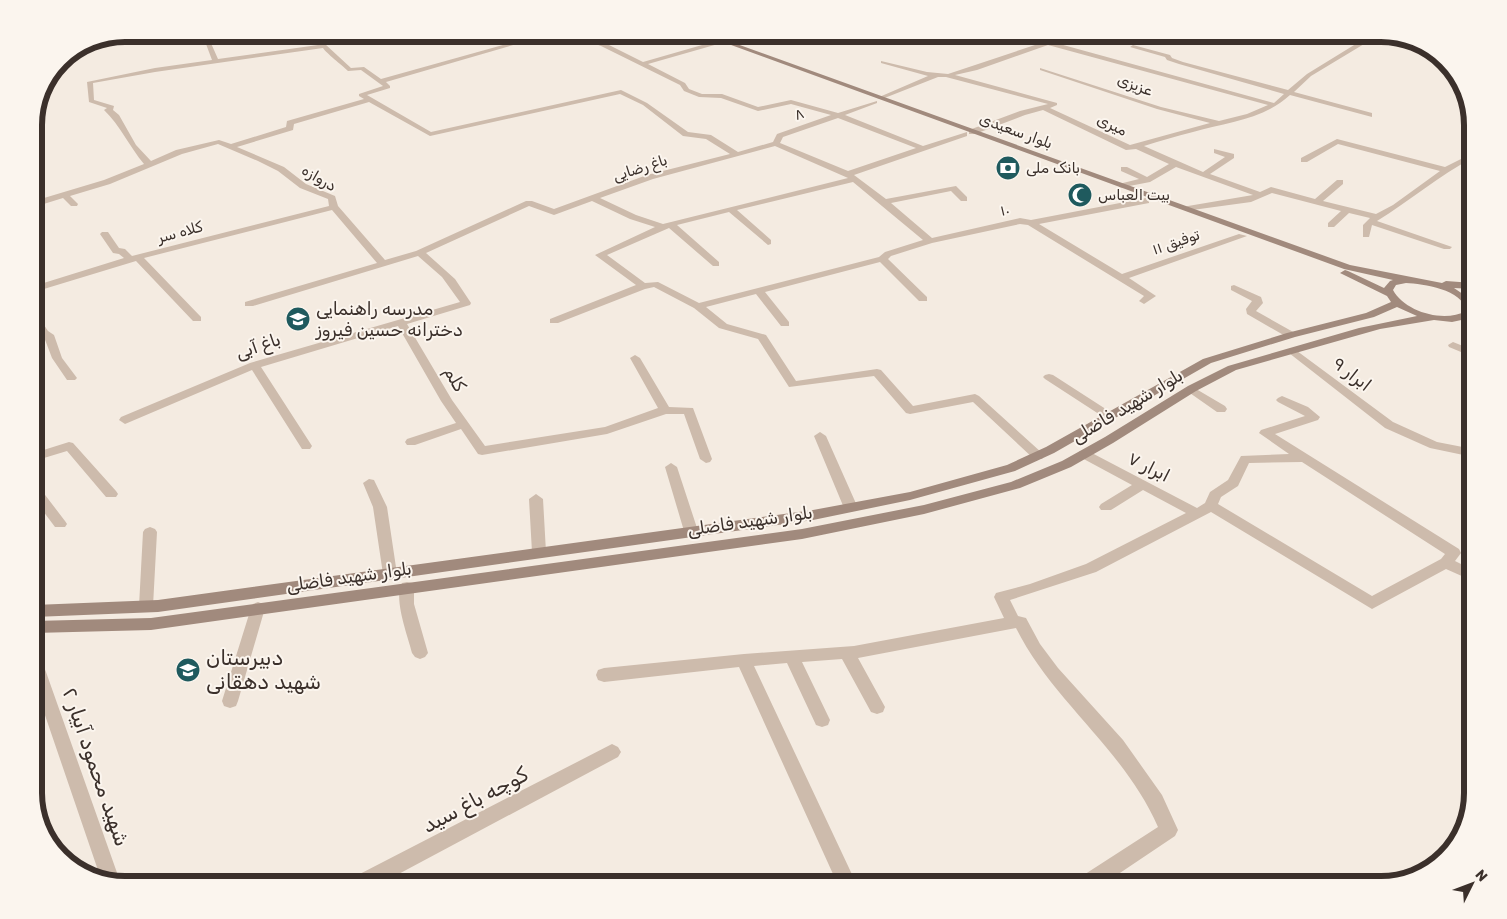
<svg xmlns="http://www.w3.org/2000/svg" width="1507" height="919" font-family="Rubik,'Noto Naskh Arabic',sans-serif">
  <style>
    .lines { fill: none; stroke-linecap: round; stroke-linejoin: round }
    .street { fill: #cdbbac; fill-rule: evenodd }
    .secondary { fill: #a18a7d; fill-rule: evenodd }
    .labels { text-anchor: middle; stroke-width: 4; stroke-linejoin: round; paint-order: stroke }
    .far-street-label { font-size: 15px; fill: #3b302b; stroke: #fbf5ee }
    .far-poi-label { font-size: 15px; fill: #3b302b; stroke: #fbf5ee; text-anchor: start }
    .poi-label { font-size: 18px; fill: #3b302b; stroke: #fbf5ee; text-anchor: start }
    .street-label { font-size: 18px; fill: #3b302b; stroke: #fbf5ee }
    .near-poi-label { font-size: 21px; fill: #3b302b; stroke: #fbf5ee; text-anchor: start }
    .near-street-label { font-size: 21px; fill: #3b302b; stroke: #fbf5ee }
    .rim { fill: none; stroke: #3b302b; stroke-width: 6 }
  </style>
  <rect width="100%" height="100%" fill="#f4ebe1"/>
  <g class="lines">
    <!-- street -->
    <path class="street" d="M181,34H187L188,39L196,41H210L218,59L325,44L351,68L364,67L381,79L542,34H551L386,82L390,86V88L367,95L431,132L621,90L647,103L688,132L711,135L738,152L773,142L777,134L831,115L791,104L758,111L721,98L699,97L684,91L680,85L601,46L569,34C582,33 592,43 604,43C618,44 635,34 651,34L609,45L643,62L716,41L718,44L648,64L685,83L689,89L702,94H722L758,107L791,100L838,113L877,101V103L845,115L923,146L967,132V136L854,175L886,199L956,186L967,197V201H961L951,191L891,203L932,238L1020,218L1031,220L1146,198L1149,199V203L1039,224L1122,274L1239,234L1247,236L1129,278L1156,296L1144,304L1139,301L1144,296L1028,225L1020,224L932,243L891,256L888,259L927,297V301H919L880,262L765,292L789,322V326H781L756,294L706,307L727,324L766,335L796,381L877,369L881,370L913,406L975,394L979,396L1042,453L1044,456L1042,459H1034L973,402L910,414L906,413L874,376L789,387L758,339L719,328L694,308L654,287L645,289L558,323H550V319L636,285L595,255L655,227L630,219L592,201L554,215L529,206L426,253L455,279L471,303L470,305L407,324L452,400L485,446L605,427L658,408L630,358L635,355L640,358L669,407L693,408L712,459L710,462L706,463L700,459L684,414H666L607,434L482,455L478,454L461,429L415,445H407L405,442L407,439L456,423L441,401L398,326L261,367L312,446L310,449H302L252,370L125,424L119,420L121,417L250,363L460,302L442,277L418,256L253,306H245V302L377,263L332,210L144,258L201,317V321H193L136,261L34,292V286L124,258L119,254L113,253L100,234L102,232H108L119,248L125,249L132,256L329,206L328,199L300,188L278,171L258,161L218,144L182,154L110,184L70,196L78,204L77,206H71L63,198L34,207V201L104,180L144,164C129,146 120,125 104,110L107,108L89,102L87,82L155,68L212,60L206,44L196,45L183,41ZM323,48C326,53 342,65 348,71L361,70L383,86L359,94V96L364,99L287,121L286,127L231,144L219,140L176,150L151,161L136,145L119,115L113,110L114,106L94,100L93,83L155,72ZM620,94L643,105L683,136L706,139L730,154L647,175L554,209L532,201H526L416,251L385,260L338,206L335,196L306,184L284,167L237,147L293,130L294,124L369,102L430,136ZM838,118L916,148L848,171L780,143L783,137ZM775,146L848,178L663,224L636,215L600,198L653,179ZM853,182L923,240L885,252L879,257L699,303L658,282L645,283L607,255L669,228L713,266H719V262L677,225L729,212L768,245L771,244V240L737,210Z
      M239,34H247L248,35L245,37Z
      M738,34H746L725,42L720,41Z
      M990,34H1000L965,43L962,41Z
      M1015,34H1024L1048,41L1131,34L1108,41L1056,43L1274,103L1284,94L1179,64L1167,60L1165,57L1130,47L1133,45L1170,55L1172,58L1183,62L1288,90L1307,74L1372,34H1378L1374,38L1311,76L1294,92L1372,113V117L1290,95C1263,120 1227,122 1193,132C1176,136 1160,141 1144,146L1203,172L1225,157L1214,153V149L1234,154V158L1210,174L1260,192L1271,187L1315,199L1337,180H1343V184L1323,201L1376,214L1393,205L1440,171L1338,144L1307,162H1301V158L1337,139L1445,167L1473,153V158C1439,175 1410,201 1377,221L1452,247L1450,249H1444L1372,225L1369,237H1363V225L1370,218L1349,213L1334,227H1328V223L1341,211L1272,193L1251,202L1185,211V207L1188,206L1253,195L1176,167L1150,182L1119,188V184L1139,179L1121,171V167H1127L1147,177L1169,164L1136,149L1126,150L1043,110L1025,115L975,134H969V130L1020,111L1048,104L946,77H938L882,99L877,98L928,76L881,63V61L927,72L948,74L1041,43ZM1048,45L1268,105L1247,114L1219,121L1161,107L1040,68V70L1157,109L1210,123L1130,145L1050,108L1057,105V103L955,75L977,70Z
      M1234,285L1261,297L1263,303L1256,311L1295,333V337H1287L1247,314L1246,309L1252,301L1231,290V286Z
      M34,315L38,316L48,331L54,335L62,358L77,378L75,380H67L52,358L44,337C35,333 34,324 34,315Z
      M1453,342L1473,350V357L1449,347L1448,345Z
      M1293,348L1393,422L1437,442L1473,449V457L1430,448L1385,428L1289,353L1288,351L1289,349Z
      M1049,374L1053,375L1115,415L1113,418H1105L1045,379L1043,377L1045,375Z
      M1191,386L1225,406L1227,409L1225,412H1217L1187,391L1185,389Z
      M1282,396L1308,407L1320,417L1318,420L1275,434L1459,549L1461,553L1455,561L1473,570V581L1446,569L1372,609L1211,512L1096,572L1010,600L1018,616L1026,618L1040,644L1058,668L1123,740L1162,795L1178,830L1175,836L1102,885H1076L1079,878L1158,827C1124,749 1053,702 1016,628L858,658L885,707L883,712L877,714L871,712L842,659L802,662L830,720L828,725L822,727L816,725L787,663L754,666L857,885H838L739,667L604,682L598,680L596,675L598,670L604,668L744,654L854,646L1004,618L994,597L996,593L1030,584L1086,564L1186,513L1143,490L1111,510H1101L1099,507L1101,504L1132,485L1080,457L1078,454L1080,451H1088L1197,508L1205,503L1210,492L1228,480L1241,456L1289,454L1259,433L1261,430L1305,416L1278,402L1276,400L1278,398ZM1302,462L1445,554L1441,559L1372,596L1218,504L1221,497L1238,486L1249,463Z
      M820,432L826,436L858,508L856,511H846L844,508L814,436Z
      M69,442L73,443L116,491L118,494L116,497H106L67,451L34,461V453Z
      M671,463L677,467L698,531L696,534H686L684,531L665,467Z
      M369,479L374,480L387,507L397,574L395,578L390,579L385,578L383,574L373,507L363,483Z
      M34,486L39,487L65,521L67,524L65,527H55L34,499Z
      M536,494L543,499L546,552L544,556H534L532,552L529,499Z
      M150,527L155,529L157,532L153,606L151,610L146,612L141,610L139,606L143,532L145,529Z
      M407,582L412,583L414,587V604L428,653L425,657L420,659L415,657L412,653C408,636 393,599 402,583Z
      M258,602L263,604L265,608L238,701L236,706L230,708L224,706L222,701L251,608L253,604Z
      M34,663L44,667L46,672L121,884L101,879L34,683Z
      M612,744L618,747L621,752L618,757L378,885H350L352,878Z"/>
    <!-- secondary -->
    <path class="secondary" d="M701,34H709L1350,265L1442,283L1446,281L1473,283V289L1454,288L1473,301V315L1466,319L1452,322L1434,320L1380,329L1236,370L1196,391L1113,443L1071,467L1020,488L924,514L802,539L151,630L34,633V621L151,618L802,529L924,505L1011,482L1062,461L1105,437L1188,386L1228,366L1359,328L1417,316L1397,307L1374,317L1295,337L1211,363L1054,453L1015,471L910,500L813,520L158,612L34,617V605L158,600L813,510L910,492L1007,465L1046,447L1203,359L1287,333L1366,313L1391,302L1387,296L1340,273L1345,270L1348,271L1384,288L1390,281L1393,280L1344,269ZM1406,283C1423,284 1463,289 1466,311C1444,323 1405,312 1393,290L1396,285Z"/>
  </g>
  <!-- icons -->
  <defs>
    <symbol id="bank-disc" viewBox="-11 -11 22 22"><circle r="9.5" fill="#1f5a5e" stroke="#fbf5ee"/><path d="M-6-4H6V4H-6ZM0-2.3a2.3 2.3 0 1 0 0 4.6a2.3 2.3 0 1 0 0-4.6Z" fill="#fff"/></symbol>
    <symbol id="mosque-disc" viewBox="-11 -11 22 22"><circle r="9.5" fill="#1f5a5e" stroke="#fbf5ee"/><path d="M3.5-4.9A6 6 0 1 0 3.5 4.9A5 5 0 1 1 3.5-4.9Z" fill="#fff"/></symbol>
    <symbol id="school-disc" viewBox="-11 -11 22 22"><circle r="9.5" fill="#1f5a5e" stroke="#fbf5ee"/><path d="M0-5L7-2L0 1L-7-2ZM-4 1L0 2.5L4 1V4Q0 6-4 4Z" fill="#fff"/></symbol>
  </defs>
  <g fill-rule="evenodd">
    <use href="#bank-disc" x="994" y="154" width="28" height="28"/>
    <use href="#mosque-disc" x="1066" y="181" width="28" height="28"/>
    <use href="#school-disc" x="284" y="305" width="28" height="28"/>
    <use href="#school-disc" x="174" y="656" width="28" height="28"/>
  </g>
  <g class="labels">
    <!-- far-street labels -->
    <g class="far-street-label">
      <text transform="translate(1135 85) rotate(20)" y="5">عزیزی</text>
      <text transform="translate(799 114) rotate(-20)" y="5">۸</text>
      <text transform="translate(1112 125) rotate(25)" y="5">میری</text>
      <text transform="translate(1016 131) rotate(20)" y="5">بلوار سعیدی</text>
      <text transform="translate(640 168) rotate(-18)" y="5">باغ رضایی</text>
      <text transform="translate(319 178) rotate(30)" y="5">دروازه</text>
      <text transform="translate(1005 210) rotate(-13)" y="5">۱۰</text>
      <text transform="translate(180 232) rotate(-15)" y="5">کلاه سر</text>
      <text transform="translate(1176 242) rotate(-19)" y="5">توفیق ۱۱</text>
    </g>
    <!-- far-poi labels -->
    <g class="far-poi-label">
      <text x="1026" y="173">بانک ملی</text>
      <text x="1098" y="200">بیت العباس</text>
    </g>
    <!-- poi labels -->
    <g class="poi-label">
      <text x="316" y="315">مدرسه راهنمایی<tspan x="316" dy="21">دخترانه حسین فیروز</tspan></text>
    </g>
    <!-- street labels -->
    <g class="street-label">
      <text transform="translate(258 346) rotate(-19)" y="6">باغ آبی</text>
      <text transform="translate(1352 374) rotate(38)" y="6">ابرار ۹</text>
      <text transform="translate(455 379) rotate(60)" y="6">کلم</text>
      <text transform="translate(1127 406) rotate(-31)" y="6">بلوار شهید فاضلی</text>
      <text transform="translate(1149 467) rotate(27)" y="6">ابرار ۷</text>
      <text transform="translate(750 521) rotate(-8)" y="6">بلوار شهید فاضلی</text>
      <text transform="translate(349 577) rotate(-8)" y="6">بلوار شهید فاضلی</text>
    </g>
    <!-- near-poi labels -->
    <g class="near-poi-label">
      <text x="206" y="665">دبیرستان<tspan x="206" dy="24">شهید دهقانی</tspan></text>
    </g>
    <!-- near-street labels -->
    <g class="near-street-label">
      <text transform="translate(96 767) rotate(71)" y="7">شهید محمود آبیار ۲</text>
      <text transform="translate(475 800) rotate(-28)" y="7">کوچه باغ سید</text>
    </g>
  </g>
  <!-- crop -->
  <path d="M0 0H1507V919H0ZM125 42H1381A83 83 0 0 1 1464 125V793A83 83 0 0 1 1381 876H125A83 83 0 0 1 42 793V125A83 83 0 0 1 125 42Z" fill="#fbf5ee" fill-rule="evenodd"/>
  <path class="rim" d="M125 42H1381A83 83 0 0 1 1464 125V793A83 83 0 0 1 1381 876H125A83 83 0 0 1 42 793V125A83 83 0 0 1 125 42Z"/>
  <!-- north arrow -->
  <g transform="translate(1472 884) rotate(48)" stroke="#fbf5ee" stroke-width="4" paint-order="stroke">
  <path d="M0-4L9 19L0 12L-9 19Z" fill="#3b302b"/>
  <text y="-8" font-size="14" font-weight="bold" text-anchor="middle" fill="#3b302b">N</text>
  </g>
</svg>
